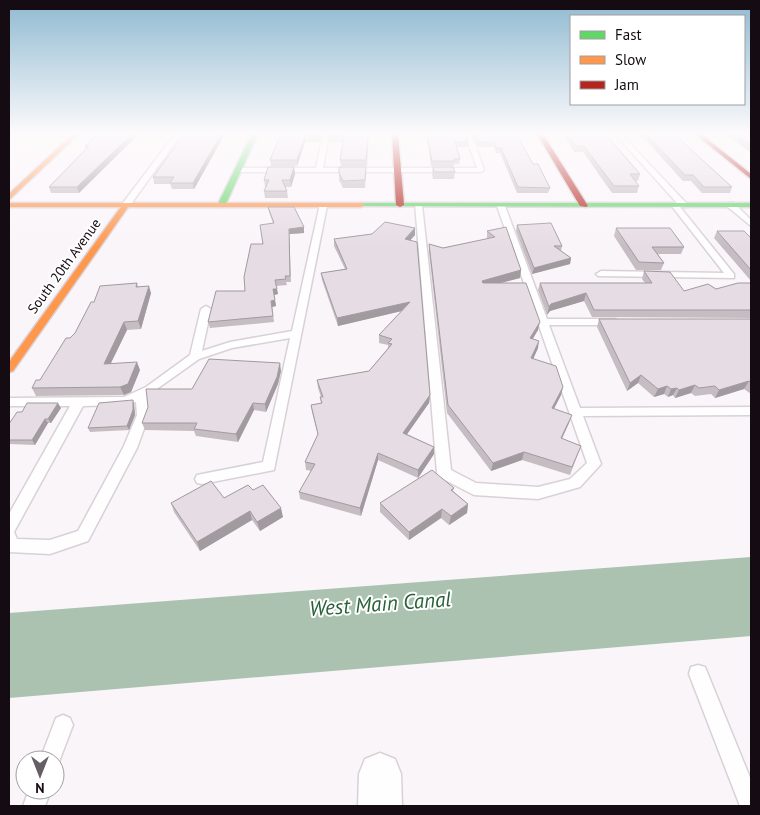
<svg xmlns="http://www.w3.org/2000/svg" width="760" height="815" font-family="'PT Sans',sans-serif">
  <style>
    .water { fill: #aac2af }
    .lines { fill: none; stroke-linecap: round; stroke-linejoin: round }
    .lane-casing { stroke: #d9d1d7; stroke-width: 3 }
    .street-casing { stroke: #d9d1d7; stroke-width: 3 }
    .fast-casing { stroke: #d9d1d7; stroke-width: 3 }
    .slow-casing { stroke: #d9d1d7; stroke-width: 3 }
    .jam-casing { stroke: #d9d1d7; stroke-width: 3 }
    .lane { fill: #fefefe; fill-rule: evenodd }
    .street { fill: #fefefe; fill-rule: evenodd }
    .fast { fill: #63d668; fill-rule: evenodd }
    .slow { fill: #ff974d; fill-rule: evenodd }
    .jam { fill: #b3261e; fill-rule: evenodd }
    .wall { fill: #c6bdc3 }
    .shaded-wall { fill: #a19a9f }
    .building { fill: #e6dce3; stroke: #a19a9f }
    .labels { text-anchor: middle; stroke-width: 4; stroke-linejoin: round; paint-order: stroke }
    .far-street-label { font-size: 14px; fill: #150c13; stroke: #fff }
    .near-water-label { font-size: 21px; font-style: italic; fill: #286038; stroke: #fff }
  </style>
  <rect width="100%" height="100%" fill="#faf5f9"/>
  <!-- water -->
  <path class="water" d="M751,557V636L9,698V613Z"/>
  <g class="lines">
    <defs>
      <path id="lane" d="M175,134H181L129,207H123V203Z
        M323,134H329L323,168H477L465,134H471L484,170L481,172H238L235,170L238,168H316Z
        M615,134H621L686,203V207H680L734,274V278L598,276L596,274L601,271L724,273L671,205L677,203Z
        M415,203L422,205L451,470L476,483L538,487L570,479L587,463L497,206L501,204L505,206L547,319H615L620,322L615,325H549L580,408L751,407V415L583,416L601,464L580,487L538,499L474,495L439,477L437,473Z
        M728,203H734L751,220V226L728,207Z
        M320,204L327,206L274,470L202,484L197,483L195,479L197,475L202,474L263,462L290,338L232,348L199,359L147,396L149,415L137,448L88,541L50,554L9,552V514L70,406H9V398L124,397L146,387L190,355L201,309L206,306L211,309L202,351L230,342L292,331ZM136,402L137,415L123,448L78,531L50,540L17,539L14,532L83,406L126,405Z
        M698,665L705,667L751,780V806H740L689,674L691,667Z
        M63,715L70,718L73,725L57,767L55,768V760H40L56,718Z
        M29,790H51L45,806H23Z"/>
      <path id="street" d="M380,753L395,759L401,774L402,806H358L359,774L365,759Z"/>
      <path id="fast" d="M252,134H258L225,206L219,207L217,206Z
        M361,203H751V207L359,206V204Z"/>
      <path id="slow" d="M73,134H79L11,198L9,199V194Z
        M9,203H361L365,205L361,207H128L13,371L9,372V362L121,207H9Z"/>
      <path id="jam" d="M392,134H398L404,205L400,207L396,205Z
        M537,134H543L588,206L586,207L580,206Z
        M695,134H701L751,174V179Z"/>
    </defs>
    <!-- lane casing -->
    <use href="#lane" class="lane-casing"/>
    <!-- street casing -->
    <use href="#street" class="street-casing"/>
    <!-- fast casing -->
    <use href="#fast" class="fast-casing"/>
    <!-- slow casing -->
    <use href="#slow" class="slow-casing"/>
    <!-- jam casing -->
    <use href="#jam" class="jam-casing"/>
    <!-- lane -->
    <use href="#lane" class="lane"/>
    <!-- street -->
    <use href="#street" class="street"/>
    <!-- fast -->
    <use href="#fast" class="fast"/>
    <!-- slow -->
    <use href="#slow" class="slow"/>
    <!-- jam -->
    <use href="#jam" class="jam"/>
  </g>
  <!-- wall -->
  <path class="wall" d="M98,134L79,193H51L49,187L86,150L85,146Z
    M184,134H225L194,189H172L170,184H154L153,177Z
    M281,134H322L320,142H305L297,166H271L270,160Z
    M329,134H369L367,166H341L340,160L343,142H330Z
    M426,134H466L468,142V147H457L460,159L459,164H454V166H431Z
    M472,134H516L533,164L550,188L548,193H517L500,153H496L494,147H478Z
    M563,134H605L640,174L638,181H635L639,186L637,193H612L583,152H574Z
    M640,134H674L732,187L730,193H702L691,181H683Z
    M726,134H751V153Z
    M294,167L295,174L291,187H285L287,191L288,198H265L264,191L266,187H265L264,180Z
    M433,167L455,172L454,179H433L432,174Z
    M339,173L366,174L365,188H343L339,180Z
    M268,207L304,227V233L289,234L291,282H286L287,285L276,286L278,294L274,295L276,306L272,307L274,322L210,328L208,322L245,291L263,244L273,223L269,212Z
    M517,225L562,246L561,251L571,258L570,264L532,274L516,231Z
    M506,227L521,270L520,278L501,283L538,330L533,339L538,348L533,359L563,387L561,395L554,409L569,423L562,439L581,446L570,475L522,460L491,471L447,413L429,252V244L443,248L487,239V231Z
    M415,228V235L410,240L430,395L429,403L407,434L434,447V454L418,478L378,460L361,516L300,499L299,492L312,471L306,470L305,462L318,435L312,412L311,405L321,403L320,397H321L318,388L317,380L369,371L388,348V345L379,343V335L402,311L338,326L322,280L321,273L345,269L334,246V239Z
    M616,228L684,247L681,254H658L664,263L661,270H636L614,236Z
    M717,231L751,238V281L714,238Z
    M644,271L684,291L716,289L751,283V318L592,317L584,301L550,311L547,315L538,290L540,283H645L642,279Z
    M137,283L138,287L151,293L141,329L127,330L111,363L140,370L131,392L124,395L36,396L32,388L40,380L75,333L94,302Z
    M599,319H751V394L744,389L715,398L711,394L695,396L691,393L675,398L673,395L668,397L664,394L654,397L638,383L627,391L597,327Z
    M281,371L278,384L266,412L254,410L238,442L196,436L194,431L145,430L142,423L192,389Z
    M134,404L135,415L129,430L90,432L88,428Z
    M61,408L51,423H48L35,445L9,444V424L22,412Z
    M454,488L453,491L468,504L467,513L449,525L441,518L409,540L380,512V503Z
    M253,490L283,517L260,531L252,520L200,551L174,512L171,503L224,498Z"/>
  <!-- shaded-wall -->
  <path class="shaded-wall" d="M132,134H139L79,193L77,187Z
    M221,134H225L194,189L193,183Z
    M320,134H322L320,142L319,136Z
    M305,136V142L297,166V160Z
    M294,167L295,174L291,187L290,180Z
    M304,227V233L289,234L291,282L289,229Z
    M415,228V235L405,246V239Z
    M571,258L570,264L532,274L534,268Z
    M521,270L520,278L481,288L482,281Z
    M149,286L151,293L141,329L138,321Z
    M273,289H277L278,294L274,295Z
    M586,293L584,301L550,311L547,315L549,307L551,304Z
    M275,300L276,306L272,307L274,322L271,301Z
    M410,302V309L338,326L337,318Z
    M124,322L127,330L107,371L104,364Z
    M540,322L538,330L528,346L530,338Z
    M539,341L538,348L530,366L531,358Z
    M137,362L140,370L131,392L124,395L120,387Z
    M280,363L281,371L278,384L266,412L265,404Z
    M641,375L638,383L627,391L630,383Z
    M749,381L744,389L715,398L719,390Z
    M695,385L691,393L675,398L679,390Z
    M667,386L664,394L654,397L658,389Z
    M563,387L561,395L550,416L552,408Z
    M677,388L673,395L668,397L671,389Z
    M430,395L429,403L403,440V433Z
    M133,400L134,404L135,415L129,430L127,426Z
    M58,403L61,408L51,423L48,419Z
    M253,403L254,410L238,442L236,434Z
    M572,415L569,423L558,446L561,438Z
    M45,419L48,423L35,445L32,440Z
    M434,447V454L418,478V470Z
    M524,452L522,460L491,471L493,463Z
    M378,453V460L361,516L360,508Z
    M468,504L467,513L449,525L451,516Z
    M281,508L283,517L260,531L257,522Z
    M442,509L441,518L409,540V532Z
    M250,511L252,520L200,551L197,542Z"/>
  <!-- building -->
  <path class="building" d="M98,134H132L77,187H49L89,146H85Z
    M184,134H221L193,183H170L174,177H153Z
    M281,134H320L319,136H305L297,160H270Z
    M329,134H368L366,160H340L344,136H329Z
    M427,134H466L468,142H455L460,159H454L455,161H432Z
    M475,134H516L533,164H538L550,188L518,187L501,148H496L494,142H478Z
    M568,134H605L640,174H630L639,186H614L584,146H576Z
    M646,134H674L732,187H704L693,175H685Z
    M736,134H751V145Z
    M268,167H294L290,180H282L287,191H264L269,180H264Z
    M339,167H366L365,180L343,181L339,173Z
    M433,167H453L455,172H434Z
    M268,207H294L304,227L289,229L290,276H285L286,279L275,280L277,289H273L275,300L271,301L273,316L208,322L216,291H245L244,277L251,244H263L260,225L274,223Z
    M385,222L415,228L405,239L417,242L430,395L403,433L434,447L418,470L378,453L360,508L299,492L315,464L305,462L318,434L311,405L322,403L320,397H323L317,380L369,371L392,344L388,343L392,339L379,335L410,302L337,318L321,273L347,269L334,239L372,234Z
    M551,223L562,246H554L571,258L534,268L517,225Z
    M506,227L521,270L482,281L483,283H526L540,322L530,338L539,341L531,358L556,366L563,387L552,408L572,415L561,438L581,446L572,467L524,452L493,463L448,405L429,244L443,248L495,237L487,231Z
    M616,228H670L684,247H652L664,263L639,262Z
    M717,231H744L751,238V270Z
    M644,271L670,272L684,291L708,284L716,289L738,283H751V310H594L586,293L551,304L549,307L540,283H652Z
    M137,283L136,287L149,286L138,321L124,322L104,364L137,362L128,384L120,387L32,388L36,380H40L66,338H70L75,333L91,302H94L100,286Z
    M599,319H751V383L749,381L719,390L715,386L699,388L695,385L679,390L677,388L671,389L667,386L658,389L641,375L630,383Z
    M209,359L280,363L277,377L265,404L253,403L236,434L194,429L197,423H142L148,407L146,389H192Z
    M133,400V410L127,426L88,428L99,403Z
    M27,403H58L48,419H45L32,440H9V424L17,412H22Z
    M432,470L454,488L451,490L468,504L451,516L442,509L409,532L380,503Z
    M211,481L224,498L248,485L253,490L263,485L281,508L257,522L250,511L197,542L171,503Z"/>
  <!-- sky -->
  <linearGradient id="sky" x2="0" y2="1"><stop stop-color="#8fbad1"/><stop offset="0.54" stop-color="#fdfafc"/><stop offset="1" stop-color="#fdfafc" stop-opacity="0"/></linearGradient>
  <rect width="760" height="248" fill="url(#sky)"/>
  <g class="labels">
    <!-- far-street labels -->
    <g class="far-street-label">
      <text transform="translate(64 266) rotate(-54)" y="5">South 20th Avenue</text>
    </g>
    <!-- near-water labels -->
    <g class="near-water-label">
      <text transform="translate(380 604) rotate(-4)" y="7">West Main Canal</text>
    </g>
  </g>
  <!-- border -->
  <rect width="760" height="815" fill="none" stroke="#150c13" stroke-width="20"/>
  <!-- legend -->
  <rect x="570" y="15" width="175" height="90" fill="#ffffff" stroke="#a19ea1"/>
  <rect x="580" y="31" width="25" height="8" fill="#63d668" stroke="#a19ea1"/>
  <text x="615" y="40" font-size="15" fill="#150c13">Fast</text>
  <rect x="580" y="56" width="25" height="8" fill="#ff974d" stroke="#a19ea1"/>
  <text x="615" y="65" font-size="15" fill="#150c13">Slow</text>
  <rect x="580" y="81" width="25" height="8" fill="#b3261e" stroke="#a19ea1"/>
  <text x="615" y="90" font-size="15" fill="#150c13">Jam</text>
  <!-- north arrow -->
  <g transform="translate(40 775) rotate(180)"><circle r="24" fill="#ffffff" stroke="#a19ea1"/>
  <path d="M0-4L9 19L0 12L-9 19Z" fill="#655e64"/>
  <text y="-8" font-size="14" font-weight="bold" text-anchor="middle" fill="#150c13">N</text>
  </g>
</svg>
